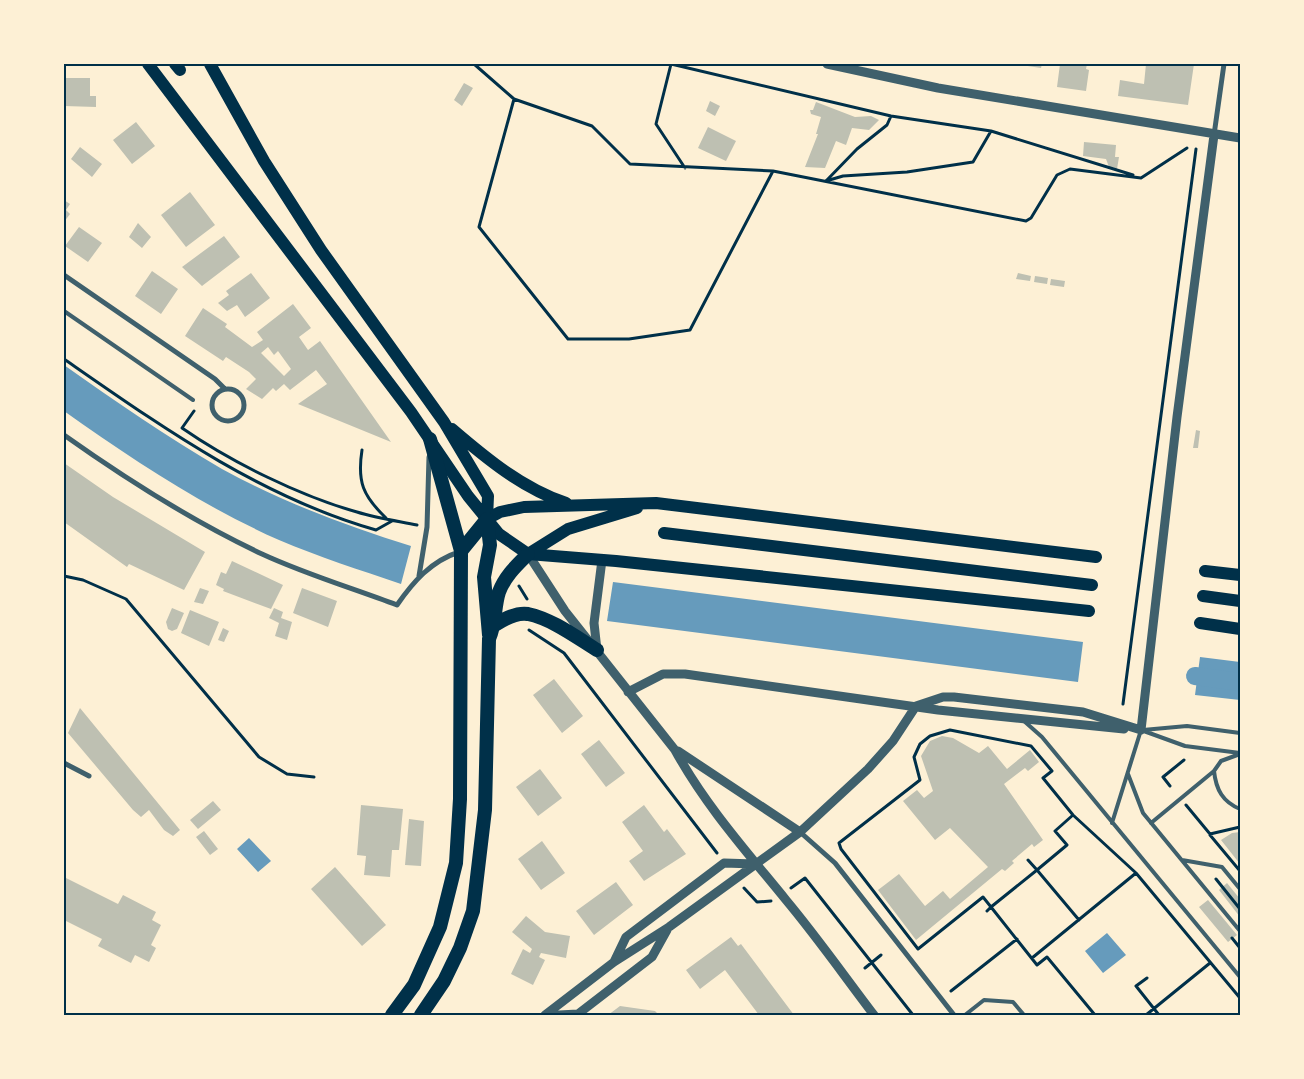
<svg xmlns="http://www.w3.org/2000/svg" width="1304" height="1079" font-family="'PT Serif',serif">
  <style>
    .water { fill: #669bbc }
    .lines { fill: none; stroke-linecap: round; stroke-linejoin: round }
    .canal { stroke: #669bbc; stroke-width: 18 }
    .building { fill: #bec0b2; fill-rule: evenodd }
    .path { stroke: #003049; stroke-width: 3 }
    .service { stroke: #3f606c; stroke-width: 4 }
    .minor { stroke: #3f606c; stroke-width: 5 }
    .tertiary { stroke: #3f606c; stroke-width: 9 }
    .primary { stroke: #003049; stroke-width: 12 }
    .trunk { stroke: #003049; stroke-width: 14 }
    .neatline { fill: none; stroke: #003049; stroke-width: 2 }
  </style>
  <rect width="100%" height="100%" fill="#fdf0d5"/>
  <!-- water -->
  <path class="water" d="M64,365C115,401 167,437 222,469C282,502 347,526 411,546L401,584C360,570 319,557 279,540C202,506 132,459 64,411Z
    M613,582L1083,642L1078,682L607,621Z
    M1200,657L1240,662V700L1195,695Z
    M249,838L271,861L258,872L237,849Z
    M1107,933L1126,955L1103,973L1085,951Z"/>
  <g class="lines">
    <!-- canal -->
    <path class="canal" d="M1195,676L1240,682"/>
  </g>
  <!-- building -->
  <path class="building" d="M1014,64H1042L1041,68Z
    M1060,64H1087L1086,69L1089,70L1086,91L1057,87Z
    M1146,64H1194L1188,105L1118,96L1120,80L1144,84Z
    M64,78H90V96H96V107L64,106Z
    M464,83L473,88L462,106L454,100Z
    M710,101L720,106L715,116L706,111Z
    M816,102L855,117L871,116L879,120L869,130L852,128L846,145L836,141L825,168L805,167L818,134H816L821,117L811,114L810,110H813Z
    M136,122L155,146L132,164L113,140Z
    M708,127L736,141L726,161L698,148Z
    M1084,142L1116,145L1115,157H1119L1117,169L1109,167L1106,159L1083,156Z
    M80,147L102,164L92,177L71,159Z
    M190,192L215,225L186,247L161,215Z
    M64,200L70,204L66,210L70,214L64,222Z
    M138,223L151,237L142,248L129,237Z
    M79,227L102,243L88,262L65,246Z
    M224,236L240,257L202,286L182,267Z
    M152,271L178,289L161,314L135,296Z
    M251,273L270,298L245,317L237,305L227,311L218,303L229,295L226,291Z
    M1018,273L1031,276L1030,281L1016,279Z
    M1035,276L1048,278L1047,284L1034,282Z
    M1051,279L1065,281L1064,287L1050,285Z
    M293,304L311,328L299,337L308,350L320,341L391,442L298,404L327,384L316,370L290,390L284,384L276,391L273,388L262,399L246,389L256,379L249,372L226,357L223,361L185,336L203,308L227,324L225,327L252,347L263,340L257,332ZM268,347L274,355L278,351L291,369L284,376L261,353Z
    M1196,430L1200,431L1198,448H1193Z
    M64,463L113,497L205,552L184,590L129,564L127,567L64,522Z
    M232,561L283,585L271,609L223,591L224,589L216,585L221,572L226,574Z
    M200,588L209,591L203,604L194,602Z
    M302,588L337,601L328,627L293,613Z
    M172,608L184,613L177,629L172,631L168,629L166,622Z
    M274,608L283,612L281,618L292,622L287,640L275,636L279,623L269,618Z
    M190,610L219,622L209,646L181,633Z
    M223,628L229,631L224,642L218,640Z
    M554,679L583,716L562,733L533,695Z
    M80,708L180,830L173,836L164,830L149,810L141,817L133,810L68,733Z
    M942,736L953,738L979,753L988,746L1007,769L1030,750L1039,762L1028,771L1025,768L1004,784L1043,840L1034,847L1032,844L1012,861L1014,863L1005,871L1002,869L916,940L878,890L899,874L925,906L943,891L950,899L988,867L950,828L935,840L903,801L917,790L924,798L933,791L921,756L930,741Z
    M599,740L625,773L606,787L581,754Z
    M540,769L562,798L538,816L516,787Z
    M213,801L221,810L198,829L190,820Z
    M361,805L403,809L399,850H392L390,877L364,875L366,856L357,855Z
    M644,805L664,832L667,829L686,854L644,881L629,861L643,851L622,822Z
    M409,819L424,821L421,866L405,865Z
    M204,831L218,849L210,855L196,837Z
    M1240,832V864L1221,840L1232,833Z
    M542,841L565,873L541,890L518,859Z
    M335,867L386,925L362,946L311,889Z
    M64,877L118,904L123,895L156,912L152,920L161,925L151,945L156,948L149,962L135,955L131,963L98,946L102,939L64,920Z
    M616,882L633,905L594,935L576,911Z
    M1227,883L1240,899V917L1219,890Z
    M1208,900L1237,935L1228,942L1199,907Z
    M526,916L545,932L570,936L566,958L541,953L539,957L545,960L533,985L511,974L523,949L530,953L532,949L512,932Z
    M731,937L738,946L741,944L794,1015H759L725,970L700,989L686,970Z
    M620,1006L655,1011L659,1015H608Z"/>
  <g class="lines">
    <!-- path -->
    <path class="path" d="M474,64L514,99L479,227L568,339H629L690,330L773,171L1026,221L1031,218L1057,175L1070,169L1141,178L1187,148
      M514,99L592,126L630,164L773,171
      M891,116L887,125L857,149L826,181L843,176L907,172L973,162L991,131
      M685,168L656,124L671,64L891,116L991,131L1133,175
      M64,359C162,427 260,497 376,530L392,521
      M194,411L182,428C231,462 300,496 357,512C376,518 397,521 417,525
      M362,450C357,482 363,496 386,518
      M64,576L83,580L126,599L259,757L287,774L314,777
      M519,586L527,599
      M529,630L564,653L717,853
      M1123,704L1196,149
      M1170,786L1163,777L1184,760
      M1186,805L1210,834L1240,827
      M1073,815L1055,831L1067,845L1037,870L1079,920
      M1210,835L1240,871
      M1028,860L1037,870L991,907L1037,965L1047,957L1095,1015
      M1216,879L1240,909
      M744,888L757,902L771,901
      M791,888L805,878L913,1015
      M987,911L991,907L983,897L918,949L841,849L839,843L920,780L914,757L920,744L930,736L950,730L1031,746L1052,771L1043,778L1073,815L1136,873
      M1232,938L1240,948
      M1032,958L1136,873L1240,998
      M865,968L881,955
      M1147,978L1136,986L1159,1015
      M951,991L1017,939
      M1146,1015L1210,963"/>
    <!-- service -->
    <path class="service" d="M64,311L193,400
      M1024,721L1042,737L1240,977
      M1141,730L1185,746L1240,753
      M1143,730L1187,726L1240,733
      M1240,754L1221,761L1214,771C1216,790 1223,802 1240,809
      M1128,774L1143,813L1240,931
      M1112,823L1141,730
      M1151,823L1214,771
      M1182,860L1222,867L1240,889
      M965,1015L984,1000L1013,1002L1024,1015"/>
    <!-- minor -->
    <path class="minor" d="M1214,135L1224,64
      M64,275L215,379L225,389
      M212 405a16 16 0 1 1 32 0a16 16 0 1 1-32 0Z
      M64,435C126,479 192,521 262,554C305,574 352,588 397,605C413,582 431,561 459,552
      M419,576L427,527L429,457
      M64,763L89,776
      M800,832L835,863L954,1015"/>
    <!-- tertiary -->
    <path class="tertiary" d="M827,64L938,88L1240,138
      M528,554L565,611L675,750C705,805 747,852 786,900C817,937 845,977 874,1015
      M597,650L594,623L602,560
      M628,692L663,674H685L938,710L1124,729
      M1141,730L1177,417L1214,135
      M678,751L800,832
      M614,962L626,937L724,863L755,864
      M545,1015L614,962L669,927L800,832L868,769L893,741L916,706L943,697H954L1083,712L1141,730
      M559,1015L578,1014L652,957L667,930"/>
    <!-- primary -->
    <path class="primary" d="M148,64L411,412L468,496L499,534L528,554L616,561L1089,611
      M175,64L180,70
      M210,64L264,161L321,250L444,422L488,496L487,519
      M452,429C487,459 522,488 566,503
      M487,519L500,512L524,507L656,503L1096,557
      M664,533L1092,585
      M528,554L568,529L637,508
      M1205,571L1240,575
      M1203,596L1240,601
      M1200,623L1240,629"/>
    <!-- trunk -->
    <path class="trunk" d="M487,519L490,545L484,577L489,635
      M461,551L487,519
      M495,625C504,619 516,612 528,614C552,619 576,637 597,650
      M392,1015L414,985L440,927L456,863L460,799L461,551L430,439
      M421,1015L444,981L460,948L473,911L485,810L489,639C496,623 494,608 499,592C505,576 516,566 528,554"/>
  </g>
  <!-- border -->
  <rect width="1304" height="1079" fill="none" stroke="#fdf0d5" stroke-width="130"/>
  <rect x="65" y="65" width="1174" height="949" class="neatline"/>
</svg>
